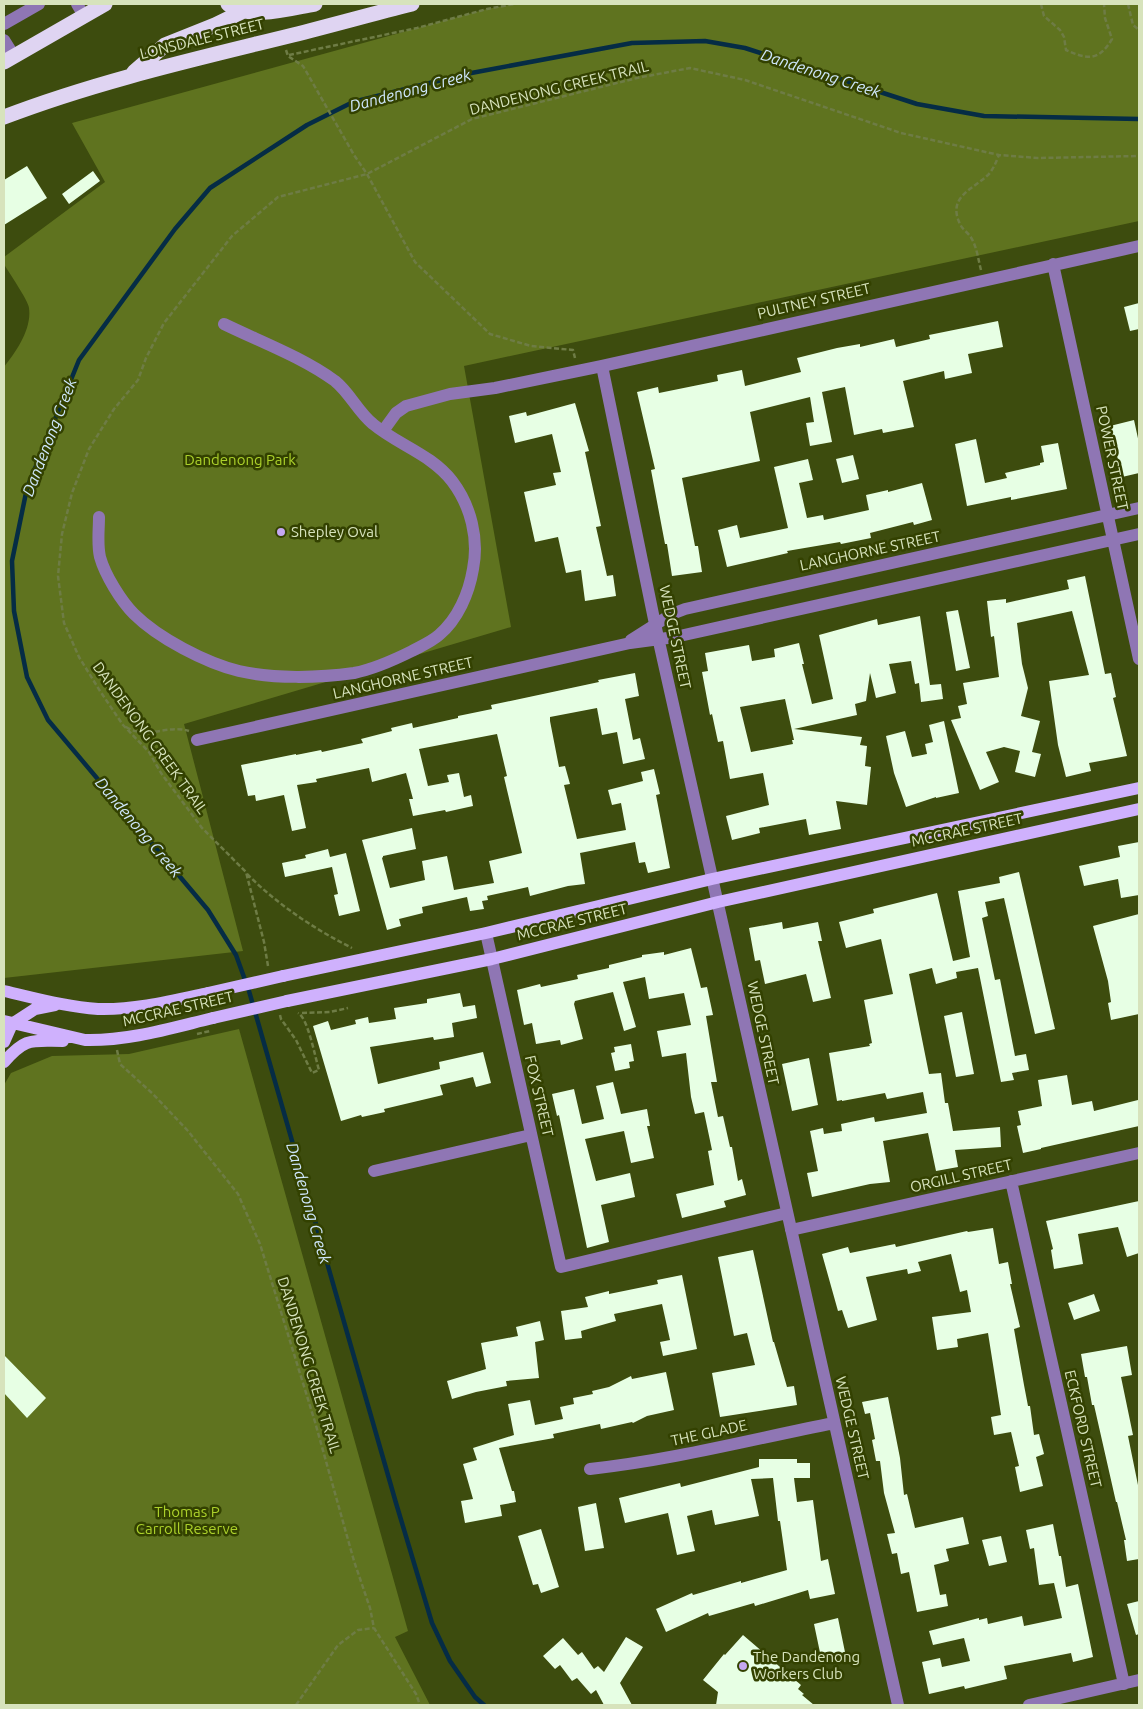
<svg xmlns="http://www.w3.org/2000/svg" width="1143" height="1709" font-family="Ubuntu,sans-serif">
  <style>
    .green { fill: #5f731f }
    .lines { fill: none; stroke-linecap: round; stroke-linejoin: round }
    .stream { stroke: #052c45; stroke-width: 4.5 }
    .building { fill: #e7ffe4; fill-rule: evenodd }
    .path { stroke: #6e7c45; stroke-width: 2.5; stroke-dasharray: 5 2.5; stroke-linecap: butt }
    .minor { stroke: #8f76b4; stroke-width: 12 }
    .major { stroke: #cfb1fd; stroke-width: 12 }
    .highway { stroke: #dfd4f2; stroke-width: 15 }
    .path-bridge { stroke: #6e7c45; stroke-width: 2.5; stroke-dasharray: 5 2.5; stroke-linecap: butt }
    .major-bridge { stroke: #cfb1fd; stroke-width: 12 }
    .poi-dot { fill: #c4a7f1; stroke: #334100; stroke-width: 2 }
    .labels { text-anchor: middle; stroke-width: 5; stroke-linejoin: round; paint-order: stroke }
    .street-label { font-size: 15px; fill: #d7e3bc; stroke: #334100 }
    .park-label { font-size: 15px; fill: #acd12b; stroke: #334100 }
    .poi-label { font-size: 15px; fill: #d7e3bc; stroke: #334100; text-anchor: start }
    .water-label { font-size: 16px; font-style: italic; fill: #cfe7fb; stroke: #334100 }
  </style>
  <rect width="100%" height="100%" fill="#3d4c0e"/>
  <!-- green -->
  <path class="green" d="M514,4H1139V221L464,366L511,627L184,724L243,951L4,978V367C16,352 32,329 29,308C28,300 9,273 4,264V257L105,182L72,123L487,9Z
    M239,1029L408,1631L395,1637L430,1705H4V1085L11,1073L52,1056L129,1054Z"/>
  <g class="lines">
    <!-- stream -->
    <path class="stream" d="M484,1705L475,1697L450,1661L432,1623L396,1503L249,991L236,955L208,910L48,720L27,677L14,611L12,561L27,488L79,360L175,229L210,188L307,125L353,102L466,74L632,43L705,41L745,48L917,104L984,116L1139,119"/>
  </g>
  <!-- building -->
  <path class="building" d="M27,166L47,198L4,225V180Z
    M93,171L100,181L69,204L62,194Z
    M1139,303V329L1130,331L1124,307Z
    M998,321L1003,347L968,354L972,373L945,379L944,371L903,381L914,427L883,433L882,429L854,435L845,387L822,392L832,442L810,446L806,423L814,422L810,397L750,412L760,461L682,478L695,546H698L702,572L672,576L667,544H665L651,470L655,469L637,392L658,387L659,393L718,381L717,375L742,370L745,386L801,372L797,358L837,348L860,344V347L894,339L896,347L930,339L929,335Z
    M575,403L589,451L585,452L601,526L596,527L607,576L613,575L616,596L585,601L581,570L566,573L558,537L535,542L524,492L556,485L553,473L561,472L552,434L515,443L509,416L526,412L527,416Z
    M1134,420L1139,443V473L1122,477L1110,426Z
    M976,439L985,483L1007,478L1005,473L1040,465V463L1044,462L1041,446L1058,443L1067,489L1011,500V497L967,506L955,444Z
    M853,455L859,479L842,483L836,459Z
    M808,459L813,480L799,483L807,518L823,515L824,520L869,510L866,495L888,490V492L922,483L932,520L914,525L913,522L870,533L871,538L841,544L840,542L787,551L788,553L727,567L718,530L737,525L740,538L788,528L774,467Z
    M1085,576L1105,674L1111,673L1116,697L1113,698L1127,756L1089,763L1091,771L1066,777L1058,745L1049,681L1089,675L1072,611L1017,623L1022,664L1028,688L1021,716L1040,721L1032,752L1041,754L1035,777L1015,772L1020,751L1004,747L986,752L999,782L980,790L951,720L961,718L958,706L967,704L963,683L999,677L994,636L991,637L987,601L1006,599V603L1069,589L1067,580Z
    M958,610L970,668L956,671L946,612Z
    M920,616L930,685L941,684L943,699L921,702L919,683L915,684L911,661L889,664L896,693L876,698L870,673L866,701L855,704L857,715L794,729L862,737L860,745L867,746L865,766L871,767L867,805L836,801L841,829L809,835L806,819L759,828L760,833L732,840L726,816L769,805L763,773L730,779L723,741L718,742L712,714L710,715L702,672L708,671L705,653L749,645L752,661L775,657L774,649L799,643L804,664H802L812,704L833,699L819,635L877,619L878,625ZM785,699L794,740H792L793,744L751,752L740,707Z
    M635,673L639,696L625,699L633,740L640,738L645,759L623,764L617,732L602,735L597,708L550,717V721L559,767L565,766L570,784L564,785L577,839L626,830L621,803L612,805L608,790L643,781L641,772L654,769L660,794L656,795L670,868L648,873L645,862L639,863L635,842L580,853L585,884L568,886L530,896L528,887L487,896L488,900L482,901L484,909L470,911L467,897L422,907L423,913L399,919L401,926L387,930L362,840L412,828L416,849L383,856V857L382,858L390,888L425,880L422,861L447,856L454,890L494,883L489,861L522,853L507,790L504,777L507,776L497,734L419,749L428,786L449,782L447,775L459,773L464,797L471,795L473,806L446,812L445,810L413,816L409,799H413L406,773L372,782L369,768L316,779L317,782L297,785L306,828L292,831L284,795L256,801L255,795L248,796L241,765L296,754V755L321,750L322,752L363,743L361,739L392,731L391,728L412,723L413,728L458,718V716L492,709L491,705L599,682L598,680Z
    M944,721L959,793L936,798V797L906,807L894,773L886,736L905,731L912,757L927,754L925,744L933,742L929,725Z
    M1139,842V895L1121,898L1118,879L1084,886L1079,866L1120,857L1118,846Z
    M328,849L330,857L346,853L360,911L339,916L334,895L338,894L332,867L285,877L282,863L306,858L305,855Z
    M1019,872L1055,1029L1035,1034L1004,898L985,902L988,916L982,918L995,980L1000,979L1015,1056L1026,1054L1029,1070L1012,1073L1014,1080L1001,1082L978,968L956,972L957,978L936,984L932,968L909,974L929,1074L941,1073L945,1103H948L953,1131L1000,1127L1001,1147L955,1150L958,1167L936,1171L928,1133L883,1141L890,1182L870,1184L812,1197L807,1173L818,1171L810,1131L823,1128L824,1134L842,1131L841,1124L874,1117L875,1122L927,1113L923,1092L887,1099L885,1093L842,1101V1100L837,1101L829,1053L870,1046L869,1044L872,1043L864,1000L893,994L881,939L846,948L839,922L874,913L873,909L937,893L953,961L970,957L958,891L1000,883L999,877Z
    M1139,914V1014L1111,1020L1108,1003L1111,1002L1108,981L1093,926Z
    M782,922L783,929L818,922L822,941H818L831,998L813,1002L806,974L765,984L760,960L755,961L749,928Z
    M691,948L701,988L707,987L713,1015L706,1016L717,1082H711L718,1117L723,1116L730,1147H732L738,1181L742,1179L746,1195L724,1201L726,1207L682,1218L676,1194L714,1185L708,1151L712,1150L704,1112L695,1114L691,1097L686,1053L662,1057L657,1031L691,1025L684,993L649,999L645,977L623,982L636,1027L624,1031L613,992L575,1001L574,1004L583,1039L561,1045L560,1040L536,1044L532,1023L524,1025L517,990L540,984L541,987L578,979L577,975L609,968V965L642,957V955L664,952V955Z
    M460,993L463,1007L475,1005L477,1018L452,1023L454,1037L434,1040L433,1037L370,1047L378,1084L440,1069L439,1062L483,1052L491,1083L476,1087L473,1077L440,1085L443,1095L384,1109L385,1112L362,1117L361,1115L341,1121L313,1026L328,1021L331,1030L356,1024L355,1020L368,1017L369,1023L396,1019L394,1008L427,1003V999Z
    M962,1012L974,1074L956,1077L944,1016Z
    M631,1044L634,1061L629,1062L630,1068L615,1071L611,1053L615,1052L614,1047Z
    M809,1058L818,1105L792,1111L782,1064Z
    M1067,1075L1072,1105L1092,1101L1094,1111L1138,1100L1139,1126L1041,1148V1149L1023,1153L1017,1126L1021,1125L1018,1111L1042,1106L1038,1080Z
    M613,1082L621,1114L647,1109L650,1126H647L654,1158L631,1163L624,1131L585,1139L596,1181L630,1173L635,1197L601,1205L609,1242L587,1248L559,1115L557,1116L552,1094L574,1089L582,1124L604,1119L596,1086Z
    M1139,1201V1253L1127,1257L1118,1227L1078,1234L1083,1264L1054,1269L1051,1250L1053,1249L1046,1221Z
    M993,1228L999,1264L1008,1262L1012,1284H1010L1020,1327L1014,1329L1024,1385L1028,1406H1030L1034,1435L1039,1434L1044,1454L1036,1457L1043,1486L1020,1492L1015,1467L1019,1466L1011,1432L994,1435L991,1417L1001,1415L988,1333L957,1339L958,1347L937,1350L932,1317L971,1312L967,1290L960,1292L951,1254L918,1262L921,1271L908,1274L907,1269L866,1277L877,1320L848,1328L842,1310L838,1311L822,1254L848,1247L850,1253L895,1244L896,1247L967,1231L968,1232Z
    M753,1250L773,1342H774L787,1387L794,1386L797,1405L720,1417L712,1373L755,1365L747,1333L734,1336L718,1257Z
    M682,1275L697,1349L663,1356L660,1342L670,1340L662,1304L614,1314L616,1321L581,1331L582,1338L565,1340L561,1311L588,1307L585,1297L609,1291V1294L658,1284L657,1280Z
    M1094,1294L1100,1311L1074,1320L1068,1303Z
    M540,1321L544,1340L535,1342L539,1378L506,1381L507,1386L476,1392L452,1399L447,1381L486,1369L481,1343L518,1336L516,1327Z
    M1127,1346L1132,1375L1121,1377L1133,1435L1128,1436L1139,1490V1559L1127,1561L1124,1540H1126L1117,1502H1116L1094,1405H1092L1087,1377H1085L1081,1354Z
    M4,1355L46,1398L27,1418L4,1393Z
    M666,1372L674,1410L647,1416L633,1423L632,1422L601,1429L600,1424L553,1434L554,1438L499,1448L512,1491H514L516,1502L500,1505L502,1516L465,1523L461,1501L473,1499L463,1464L477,1460L473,1448L514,1435L508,1404L530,1400L535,1425L563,1419L560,1407L574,1404L573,1398L593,1394L592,1391L609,1387L631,1376L632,1379Z
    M888,1397L900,1458L904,1495L907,1494L915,1528L963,1517L969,1544L946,1549L949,1561L934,1565L940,1595L946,1594L948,1606L917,1612L909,1572L901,1574L897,1553L892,1554L887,1534L895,1533L884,1493L880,1461H876L872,1440L875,1439L870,1413L865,1414L862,1402Z
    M759,1459H797V1463H810V1478H794L797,1502L813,1500L821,1561L828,1559L835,1594L810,1599L808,1590L755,1606L754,1603L709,1616L708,1613L666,1632L656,1609L692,1593L693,1595L741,1581V1583L787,1570L780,1521H778L773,1478L751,1479L759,1516L715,1525L712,1510L687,1516L695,1551L677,1555L668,1513L625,1523L619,1498L680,1483L681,1487L759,1467Z
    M596,1503L604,1548L585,1551L578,1507Z
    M1053,1524L1059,1556H1061L1066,1587L1078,1584L1093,1657L1073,1662L1071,1653L1004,1666L1007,1679L965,1689L964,1686L929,1694L922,1662L940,1658L942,1667L970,1661L964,1638L933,1645L929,1631L979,1618V1620L987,1618L988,1624L1022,1616L1024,1626L1062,1618L1054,1583L1039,1585L1034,1548L1030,1549L1026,1530Z
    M541,1529L559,1587L541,1593L538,1584L533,1585L518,1536Z
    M1001,1536L1007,1562L989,1566L982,1540Z
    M1139,1601V1634L1136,1635L1127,1604Z
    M838,1618L846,1657L822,1662L814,1624Z
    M743,1635L801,1685L798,1689L804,1694L802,1695L814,1705H716L718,1692L703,1680L724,1654L725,1655Z
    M626,1637L643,1647L620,1683L632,1705H604L596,1690L591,1694L577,1678L572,1681L560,1665L555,1669L543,1656L563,1638L578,1655L582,1652L594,1669L598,1666L604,1672Z"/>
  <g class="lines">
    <!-- path -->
    <path class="path" d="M1041,4L1044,16L1060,30L1064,37L1066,50C1088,60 1099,61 1112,39L1105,18L1104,4
      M1128,4L1133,25L1139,30
      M286,50L288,56L303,66L354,155L367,174L415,262L490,334L531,346L573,350L575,358
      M289,55L417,28L487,9L514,4
      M981,270C978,259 977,246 970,236C967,232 962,229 960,224C947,197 972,190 988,175C993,170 996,162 999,155
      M126,727C146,740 169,724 189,731
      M247,874C277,904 314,929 352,948
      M268,966L264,942L246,872L202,828L161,773L149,752L123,725L100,691L79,657L64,623L58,576L62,534L72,493L89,449L114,409L138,380L146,358L164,323L232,236L278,197L367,174L472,119L637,78L690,68L745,80L901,133L999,155L1038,158L1139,156
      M302,1013L330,1012L348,1008
      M280,1015L281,1019L296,1040L312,1073L319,1070C315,1057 308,1018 298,1013
      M117,1050L120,1064L153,1094L188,1131L238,1194L260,1244L315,1422L354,1561L370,1608L374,1628L416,1694L420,1705
      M296,1705L338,1645L358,1630L374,1628"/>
    <!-- minor -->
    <path class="minor" d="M77,4L84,16
      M4,24L39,4
      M4,40L14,56
      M1053,264L1139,659
      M602,366L655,624L898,1705
      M383,431L396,413L406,406L450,394L495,388L602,366L1139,246
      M99,517C99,530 97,544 100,557C105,575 121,601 134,614C158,638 206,663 239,671C274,679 318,678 354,673C374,669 394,660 412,651C421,646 431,642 439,635C458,619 469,593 473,569C479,539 471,506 452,481C431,454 398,445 373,424C358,412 350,393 335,381C302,357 261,342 224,324
      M631,640L672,614L685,609L1139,508
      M197,740L630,643L675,637L1139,534
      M486,933L561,1267L787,1213
      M374,1171L531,1135
      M1011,1181L1124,1684
      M791,1230L1139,1153
      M590,1469C673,1460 753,1439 834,1423
      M1029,1705L1139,1680"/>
    <!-- major -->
    <path class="major" d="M283,976L486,933L712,879L1139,788
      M4,991C35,998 66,1007 98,1009C135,1010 171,1001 208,993
      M287,1001L492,959L718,902L1139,809
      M4,1021L85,1040C129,1041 171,1028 213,1018
      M4,1042L12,1024L35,1009L55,1005
      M4,1062C26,1037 31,1041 63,1041"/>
    <!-- highway -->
    <path class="highway" d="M228,4C254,20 287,9 315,4
      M4,62L105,4
      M134,72L165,45L215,25L258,4
      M4,117C98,81 196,59 293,35C333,25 372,14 412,4"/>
    <!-- path-bridge -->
    <path class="path-bridge" d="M197,1034L210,1031"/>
    <!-- major-bridge -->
    <path class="major-bridge" d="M208,993L283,976
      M213,1018L287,1001"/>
  </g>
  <!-- markers -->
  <g class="poi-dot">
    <circle cx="281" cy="532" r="5"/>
    <circle cx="743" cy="1666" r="5"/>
  </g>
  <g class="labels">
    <!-- street labels -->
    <g class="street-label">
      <text transform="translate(202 39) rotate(-14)" y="5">LONSDALE STREET</text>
      <text transform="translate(559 88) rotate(-14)" y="5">DANDENONG CREEK TRAIL</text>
      <text transform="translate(814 301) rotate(-13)" y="5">PULTNEY STREET</text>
      <text transform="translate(1112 458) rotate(78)" y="5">POWER STREET</text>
      <text transform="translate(870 551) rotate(-12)" y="5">LANGHORNE STREET</text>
      <text transform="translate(675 637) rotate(78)" y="5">WEDGE STREET</text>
      <text transform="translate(403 678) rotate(-13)" y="5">LANGHORNE STREET</text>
      <text transform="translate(150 738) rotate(54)" y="5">DANDENONG CREEK TRAIL</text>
      <text transform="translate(967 830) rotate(-12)" y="5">MCCRAE STREET</text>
      <text transform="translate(572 922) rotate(-14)" y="5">MCCRAE STREET</text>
      <text transform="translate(178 1009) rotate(-13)" y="5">MCCRAE STREET</text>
      <text transform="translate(763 1033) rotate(78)" y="5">WEDGE STREET</text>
      <text transform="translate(539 1096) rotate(77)" y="5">FOX STREET</text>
      <text transform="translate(961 1176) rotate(-13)" y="5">ORGILL STREET</text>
      <text transform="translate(309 1365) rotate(73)" y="5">DANDENONG CREEK TRAIL</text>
      <text transform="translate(852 1428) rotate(77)" y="5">WEDGE STREET</text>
      <text transform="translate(1083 1429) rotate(77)" y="5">ECKFORD STREET</text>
      <text transform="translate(709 1433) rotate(-12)" y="5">THE GLADE</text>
    </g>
    <!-- park labels -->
    <g class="park-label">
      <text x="240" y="465">Dandenong Park</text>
      <text x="187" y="1517">Thomas P<tspan x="187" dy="17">Carroll Reserve</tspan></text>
    </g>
    <!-- poi labels -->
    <g class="poi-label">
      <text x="291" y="537">Shepley Oval</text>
      <text x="753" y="1662">The Dandenong<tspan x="753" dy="17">Workers Club</tspan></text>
    </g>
    <!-- water labels -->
    <g class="water-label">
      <text transform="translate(821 73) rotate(18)" y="6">Dandenong Creek</text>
      <text transform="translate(410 90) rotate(-15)" y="6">Dandenong Creek</text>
      <text transform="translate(49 437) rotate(-69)" y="6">Dandenong Creek</text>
      <text transform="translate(139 827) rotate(50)" y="6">Dandenong Creek</text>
      <text transform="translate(309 1203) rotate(74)" y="6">Dandenong Creek</text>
    </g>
  </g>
  <!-- border -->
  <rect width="1143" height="1709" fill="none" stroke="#d7e3bc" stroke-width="10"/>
</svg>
